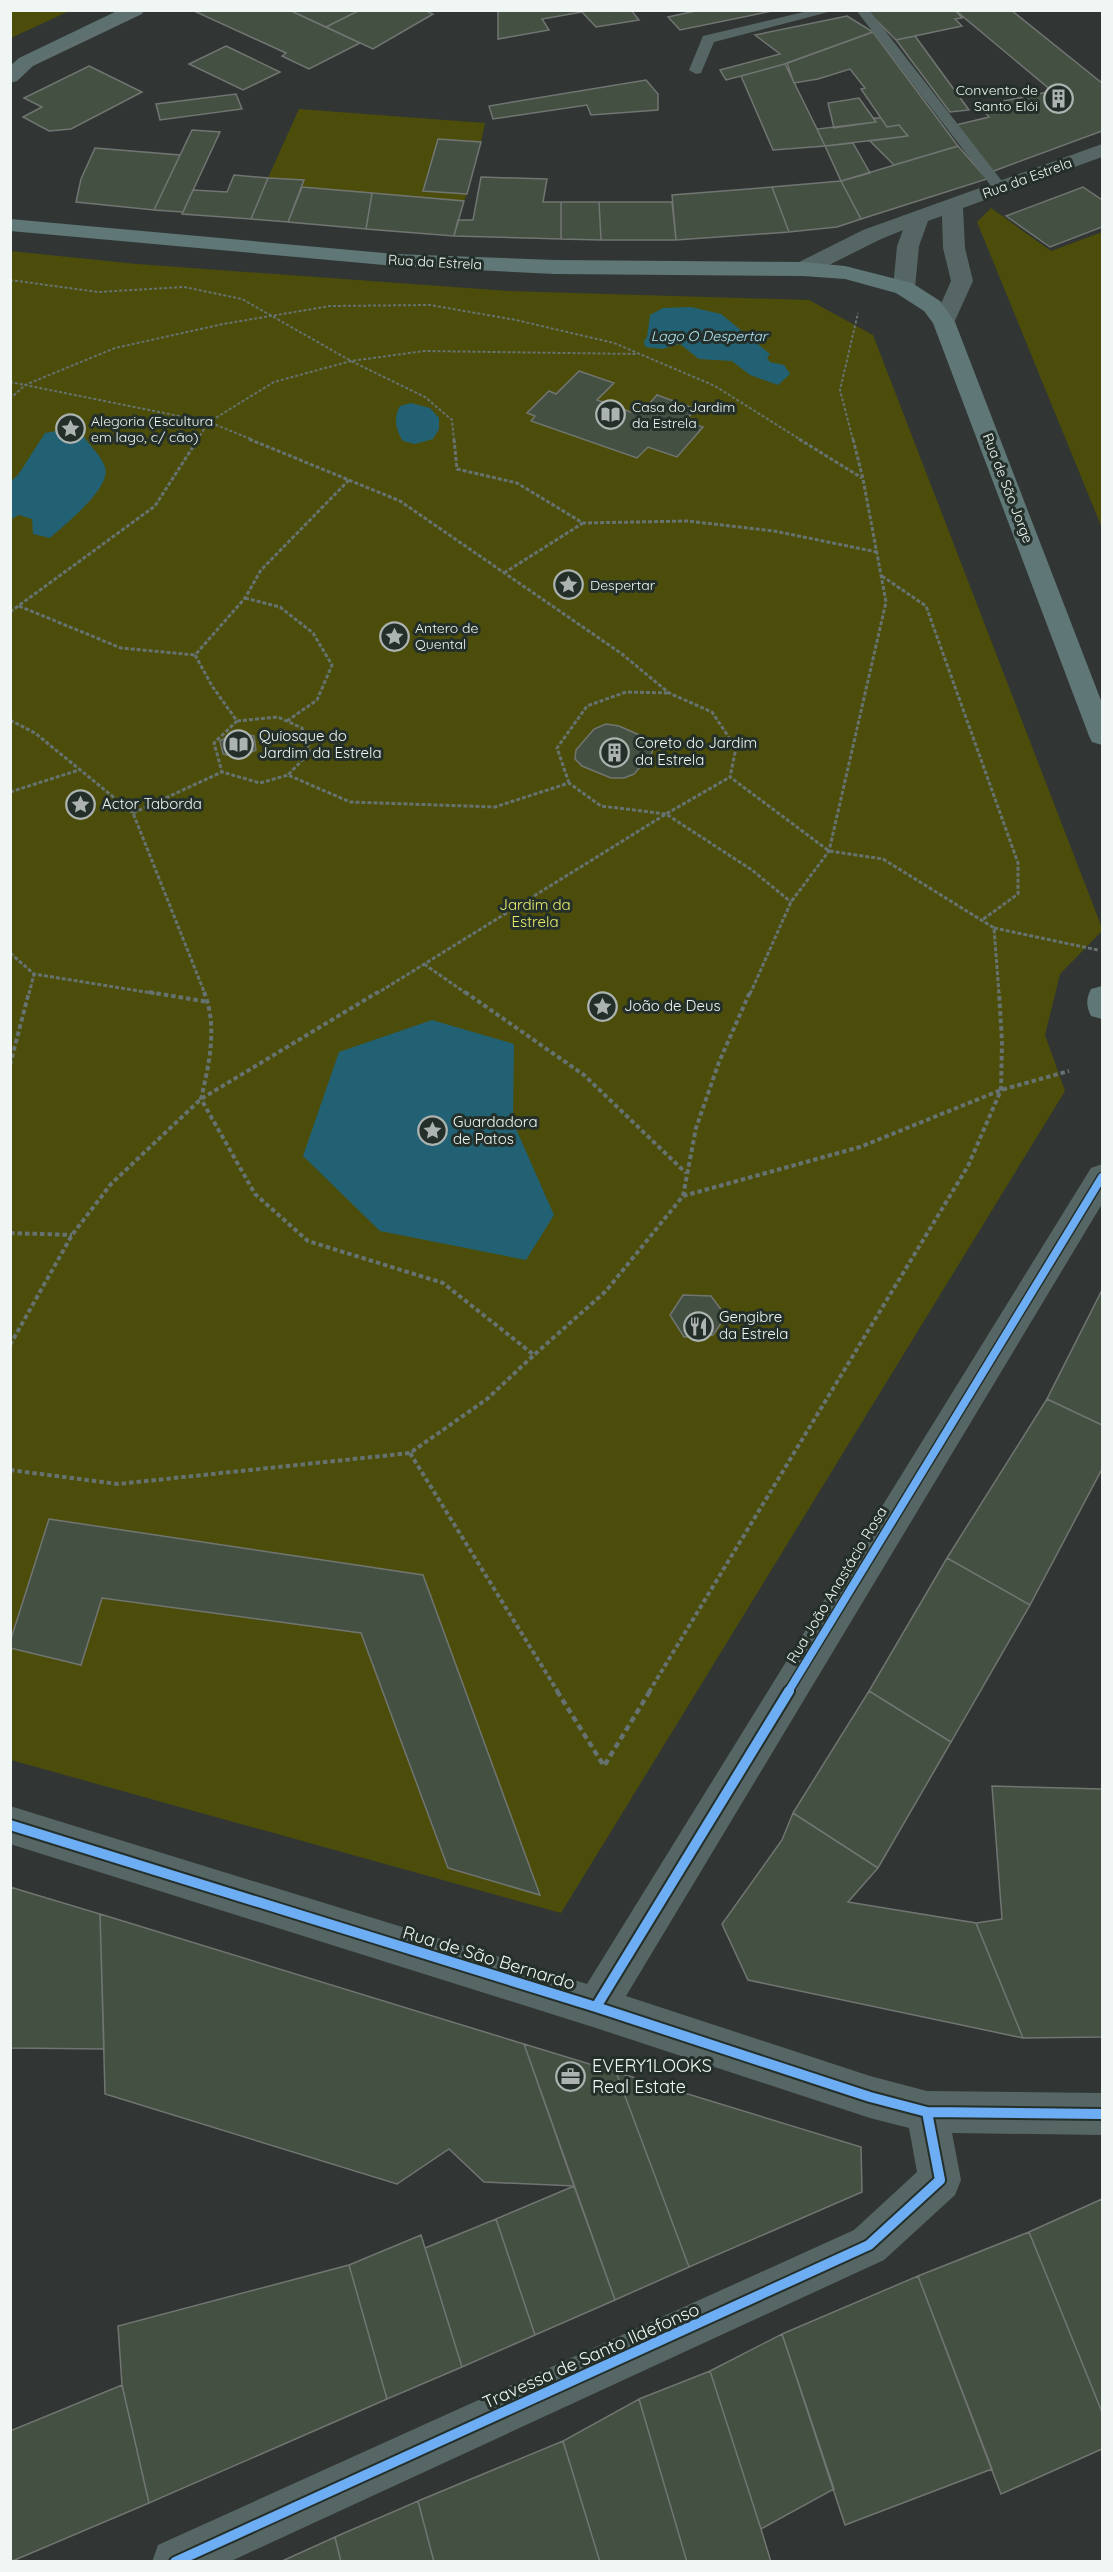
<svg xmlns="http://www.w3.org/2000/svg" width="1113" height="2572" font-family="Quicksand,sans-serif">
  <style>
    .green { fill: #4c4d0a }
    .water { fill: #226173 }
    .building { fill: #445142; stroke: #717572; stroke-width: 1.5 }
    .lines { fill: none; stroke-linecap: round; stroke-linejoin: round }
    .path-far3 { stroke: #667270; stroke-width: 2; stroke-dasharray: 3 2; stroke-linecap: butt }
    .path-far2 { stroke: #667270; stroke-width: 3; stroke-dasharray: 4 2; stroke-linecap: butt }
    .path-far1 { stroke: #667270; stroke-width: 4; stroke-dasharray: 4.5 3; stroke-linecap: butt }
    .path { stroke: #667270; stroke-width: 4.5; stroke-dasharray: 6 4; stroke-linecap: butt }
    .lane { fill: #566665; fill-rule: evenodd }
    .street { fill: #566665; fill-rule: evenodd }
    .secondary { fill: #5c7070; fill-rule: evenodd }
    .primary { fill: #5f7776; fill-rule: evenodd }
    .tram { stroke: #65706f; stroke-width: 1.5 }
    .cycleway-far1-casing { stroke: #242f2a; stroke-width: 11 }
    .cycleway-casing { stroke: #242f2a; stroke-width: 14 }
    .cycleway-far1 { stroke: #6dadf4; stroke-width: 8 }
    .cycleway { stroke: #6dadf4; stroke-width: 10 }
    .labels { text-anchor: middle; stroke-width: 6; stroke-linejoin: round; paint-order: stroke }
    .far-poi-label { font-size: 14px; fill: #eff6f3; stroke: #242f2a; text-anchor: start }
    .far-street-label { font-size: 14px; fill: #eff6f3; stroke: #242f2a }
    .far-water-label { font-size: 14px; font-style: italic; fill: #b0e7f9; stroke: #242f2a }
    .poi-label { font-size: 15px; fill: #eff6f3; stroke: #242f2a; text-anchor: start }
    .park-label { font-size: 15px; fill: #e9ed6a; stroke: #242f2a }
    .street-label { font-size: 15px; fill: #eff6f3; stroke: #242f2a }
    .near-street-label { font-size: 18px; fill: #eff6f3; stroke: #242f2a }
    .near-poi-label { font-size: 18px; fill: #eff6f3; stroke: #242f2a; text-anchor: start }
  </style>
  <rect width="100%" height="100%" fill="#313634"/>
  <!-- green -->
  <path class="green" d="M11,10H69V11L11,38Z
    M299,109L485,123L481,142L438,139L423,190L467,194L464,201L302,187L304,180L268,178Z
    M991,208L1051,251L1102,232V528L977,222Z
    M10,251L137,264L509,291L809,300L873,335L1102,928V931L1060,974L1045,1035L1065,1091L561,1913L11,1760Z"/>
  <!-- water -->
  <path class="water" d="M691,307L721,314L770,354L767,358L770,362L784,365L790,374L778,385L750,375L732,361L699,359L680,344L662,349L645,347L644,341L647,337L650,315L663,308Z
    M411,403L430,408L439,418V429L433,439L415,444L403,441C396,431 393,418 400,406Z
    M62,430L81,432C87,443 101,455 105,467C112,488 64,525 50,538L33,534L32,519L19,515L11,519V481L18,475L45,433Z
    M432,1020L514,1044L513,1122L554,1215L526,1260L380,1231L303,1156L339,1052Z"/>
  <!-- building -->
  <path class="building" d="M199,10H289L360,43L309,69L282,56L286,53L196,12Z
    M289,10H360L326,27Z
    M360,10H424L433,14L373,49L326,27Z
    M631,10L639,20L596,27L582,12L542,19L549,30L498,39V10Z
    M700,10H777L680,30L668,17Z
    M866,10H955L962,18L955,19L962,26L896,40Z
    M955,10H1011L1102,83V131L991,172L952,126L989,117L979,106L1052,91Z
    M847,16L873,32L785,64L741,76L726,80L720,70L780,54L755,35Z
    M873,32L958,146L894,165L870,141L908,136L899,125L887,127L861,89L865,88L850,69L818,79L794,83L787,63Z
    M915,36L969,110L950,112L896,40Z
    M226,46L280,72L243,90L189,64Z
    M785,64L817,129L825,146L773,150L741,76Z
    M89,66L142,92L71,129L49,131L23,117L42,107L24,98Z
    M646,80L658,94V110L591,115L587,105L493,119L489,106Z
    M236,94L242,109L160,120L156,104Z
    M859,98L876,122L834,128L828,103Z
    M874,118H881L887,127L899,125L908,136L825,146L817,129L876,122Z
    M192,130L220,132L183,212L154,210Z
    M438,139L481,142L467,194L423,191Z
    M853,143L870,173L841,181L825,146Z
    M958,146L987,179L861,219L841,181Z
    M95,148L180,155L154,210L76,202L81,179Z
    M234,175L268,178L251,219L182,214L193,190L227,192Z
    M481,177L547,179L543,202H561V239L454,236L458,220H473Z
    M268,178L304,180L288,222L251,219Z
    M841,181L861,219L837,227L789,232L772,187Z
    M302,187L372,193L366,229L288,222Z
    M772,187L789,232L676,240L672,195Z
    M1083,187L1102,200V227L1050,247L1006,216Z
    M372,193L464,201L454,236L366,229Z
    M561,202H599L601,240L561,239Z
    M599,202H672L676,240H601Z
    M579,371L614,383L597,400L639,415L657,395L696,409L685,421L703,427L677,457L648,447L637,458L531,421L535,416L527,413L549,391L556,394Z
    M606,724L619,726L644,737L653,744L652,753L634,774L624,778H611L582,766L575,759L576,750L594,729Z
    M237,732L254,736L256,750L239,758L223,754L220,741Z
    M1102,1290V1425L1047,1399Z
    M683,1295L711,1296L726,1316L713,1335L684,1337L670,1315Z
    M1047,1399L1102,1425V1469L1030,1605L947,1558Z
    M49,1519L423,1575L540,1895L448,1868L361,1633L102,1598L81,1665L10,1648V1642Z
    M947,1558L1030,1605L951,1742L869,1691Z
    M869,1691L951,1742L878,1868L793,1813Z
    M992,1786L1102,1789V2037L1023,2038L976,1923L1002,1919Z
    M793,1813L878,1868L848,1902L976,1923L1023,2038L748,1980L722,1924L782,1840Z
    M10,1887L100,1914L104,2049L10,2048Z
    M100,1914L524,2044L574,2186L484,2182L449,2149L397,2184L105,2094Z
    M524,2044L616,2072L689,2267L615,2300Z
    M616,2072L861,2147L862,2192L689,2267Z
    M574,2186L615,2300L535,2335L496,2219Z
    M1102,2199V2412L1029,2232Z
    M496,2219L535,2335L462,2367L425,2248Z
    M1029,2232L1102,2412V2449L1001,2494L918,2276Z
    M421,2235L462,2367L387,2399L349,2265Z
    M349,2265L387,2399L149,2503L122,2385L118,2326Z
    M918,2276L992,2469L845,2525L782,2334Z
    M782,2334L834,2489L761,2529L710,2371Z
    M710,2371L761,2529L771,2562H687L639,2399Z
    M122,2385L149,2503L10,2562V2431Z
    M639,2399L687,2562H600L563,2441Z
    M563,2441L600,2562H434L418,2501Z
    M418,2501L434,2562H341L335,2537Z
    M335,2537L341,2562H280Z"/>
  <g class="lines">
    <!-- path-far3 -->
    <path class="path-far3" d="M10,280L98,292L184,287L242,299L351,361L425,397L452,420L454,440
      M10,382L209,422L253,440
      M10,399L25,385L115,348L223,324L330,306L430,305L516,320L614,343L715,386L801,440
      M197,440L209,422L274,382L351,361L424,351L637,354
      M853,440L840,390L858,313"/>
    <!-- path-far2 -->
    <path class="path-far2" d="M249,439L400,501L622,654L669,693L712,712L736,748L730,777L829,851L883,859L994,928L999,994
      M454,439L457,469L517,483L583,523L687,521L774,531L877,552
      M799,439L862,478
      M349,480L261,570L245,598L195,655L212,686L237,721L214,743L222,772L260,783L288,775L350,802L495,807L569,783L601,806L666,814L752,870L791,902
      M504,573L583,523
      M882,576L926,606L1018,863V894L982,920
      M245,598L280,607L313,633L332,665L317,700L287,721
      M19,606L121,648L195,655
      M10,612L155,506L198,439
      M10,720L35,733L133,813L205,994
      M237,721L278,717L302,728L310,752L288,775
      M569,783L557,748L587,706L626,692L669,693
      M10,792L79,770
      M133,813L222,772
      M994,928L1098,950
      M10,953L34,974L158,994
      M424,964L467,994
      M29,994L34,974
      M376,994L666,814L730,777
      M750,994L791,902L829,851L886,602L863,479L853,439"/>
    <!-- path-far1 -->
    <path class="path-far1" d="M149,992L208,1002
      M204,992C218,1027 209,1064 201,1099L255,1194L308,1241L443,1283L534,1355L606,1291L683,1196L860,1147L1001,1090L1069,1071
      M465,992L584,1075L686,1173
      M10,1065L29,992
      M683,1196L696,1128L719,1062L750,992
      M10,1233L72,1235
      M10,1345L72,1235L111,1184L201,1099L378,992
      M410,1453L558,1692
      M10,1470L118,1484L410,1453L487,1399L534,1355
      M649,1692L968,1166L1001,1090L1002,1042L999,992"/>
    <!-- path -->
    <path class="path" d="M557,1691L604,1766L650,1691"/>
    <!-- lane -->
    <path class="lane" d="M812,10H836L714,42L701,73L696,74L689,70L703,36Z
      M856,10H869L1005,185L1007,188L1005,191H995Z"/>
    <!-- street -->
    <path class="street" d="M1102,144V157L963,208L965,248L973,281L952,327L944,329L936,327L933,322L951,281L943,248L942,216L928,221L919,246L915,288L912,293L904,295L896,293L893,288L897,246L903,230L879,240L811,274L803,276L795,274L792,269L795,264L863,230Z
      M1102,1164V1204L626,1996L870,2076L927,2091L1102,2093V2135L952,2133L961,2180L955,2195L884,2260L229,2562H152L158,2545L854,2230L917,2172L909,2128L870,2118L596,2028L10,1844V1806L587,1984L1091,1168Z"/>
    <!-- secondary -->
    <path class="secondary" d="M119,10H144L142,14L33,66L17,81L10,83V66L19,58Z"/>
    <!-- primary -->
    <path class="primary" d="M10,219L395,254L555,260L803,262L845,266L912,283L940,301L955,322L1102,703V745L1092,742L1089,736L933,323L924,311L896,293L845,279L803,276L555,274L395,266L10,231Z
      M1102,986V1019L1091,1016C1086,1006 1086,999 1091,989Z"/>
    <!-- tram -->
    <path class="tram" d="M10,74L145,10"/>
    <defs>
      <path id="cycleway-far1" d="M788,1692L1102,1177"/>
      <path id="cycleway" d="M10,1825L596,2007L870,2097L927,2112L1102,2114
        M596,2007L789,1691
        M175,2562L869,2245L940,2180L927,2112"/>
    </defs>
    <!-- cycleway-far1 casing -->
    <use href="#cycleway-far1" class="cycleway-far1-casing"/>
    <!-- cycleway casing -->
    <use href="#cycleway" class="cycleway-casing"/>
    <!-- cycleway-far1 -->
    <use href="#cycleway-far1" class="cycleway-far1"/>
    <!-- cycleway -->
    <use href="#cycleway" class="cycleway"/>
  </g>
  <!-- icons -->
  <defs>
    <symbol id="building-ring" viewBox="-11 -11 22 22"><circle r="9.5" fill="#242f2a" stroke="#acb3b0" stroke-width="1.5"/><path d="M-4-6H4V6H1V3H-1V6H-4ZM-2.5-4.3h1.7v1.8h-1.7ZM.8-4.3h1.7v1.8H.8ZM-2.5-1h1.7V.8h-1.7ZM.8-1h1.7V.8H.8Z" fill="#acb3b0"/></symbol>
    <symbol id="library-ring" viewBox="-11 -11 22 22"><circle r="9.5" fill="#242f2a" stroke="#acb3b0" stroke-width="1.5"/><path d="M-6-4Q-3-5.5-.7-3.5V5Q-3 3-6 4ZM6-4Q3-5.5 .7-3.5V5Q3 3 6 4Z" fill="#acb3b0"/></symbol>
    <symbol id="sight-ring" viewBox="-11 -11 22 22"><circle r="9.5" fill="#242f2a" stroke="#acb3b0" stroke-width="1.5"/><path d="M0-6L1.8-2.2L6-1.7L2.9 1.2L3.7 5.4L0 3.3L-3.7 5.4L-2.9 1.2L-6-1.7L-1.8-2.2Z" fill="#acb3b0"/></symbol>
    <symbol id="restaurant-ring" viewBox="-11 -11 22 22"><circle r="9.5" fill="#242f2a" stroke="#acb3b0" stroke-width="1.5"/><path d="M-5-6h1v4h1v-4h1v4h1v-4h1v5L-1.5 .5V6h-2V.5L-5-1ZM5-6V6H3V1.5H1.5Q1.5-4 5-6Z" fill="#acb3b0"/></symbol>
    <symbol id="office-ring" viewBox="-11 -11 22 22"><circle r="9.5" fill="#242f2a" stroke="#acb3b0" stroke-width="1.5"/><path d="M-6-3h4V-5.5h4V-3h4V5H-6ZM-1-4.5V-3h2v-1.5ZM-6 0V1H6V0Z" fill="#acb3b0"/></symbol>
  </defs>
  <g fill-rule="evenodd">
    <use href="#building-ring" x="1042" y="82" width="33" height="33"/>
    <use href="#library-ring" x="594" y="398" width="33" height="33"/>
    <use href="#sight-ring" x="54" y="412" width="33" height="33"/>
    <use href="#sight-ring" x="552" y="568" width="33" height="33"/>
    <use href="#sight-ring" x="378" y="620" width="33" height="33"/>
    <use href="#library-ring" x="222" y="728" width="33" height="33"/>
    <use href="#building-ring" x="598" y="736" width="33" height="33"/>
    <use href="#sight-ring" x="64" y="788" width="33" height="33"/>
    <use href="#sight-ring" x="586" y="990" width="33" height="33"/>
    <use href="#sight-ring" x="416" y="1114" width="33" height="33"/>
    <use href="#restaurant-ring" x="682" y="1310" width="33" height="33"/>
    <use href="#office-ring" x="554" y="2060" width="33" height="33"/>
  </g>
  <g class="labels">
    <!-- far-poi labels -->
    <g class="far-poi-label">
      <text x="1038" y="95" text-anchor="end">Convento de<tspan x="1038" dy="16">Santo Elói</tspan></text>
      <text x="632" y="412">Casa do Jardim<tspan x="632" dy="16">da Estrela</tspan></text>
      <text x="91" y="426">Alegoria (Escultura<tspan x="91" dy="16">em lago, c/ cão)</tspan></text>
      <text x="590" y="590">Despertar</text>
      <text x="415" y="633">Antero de<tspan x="415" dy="16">Quental</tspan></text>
    </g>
    <!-- far-street labels -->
    <g class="far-street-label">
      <text transform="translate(1027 178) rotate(-20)" y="5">Rua da Estrela</text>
      <text transform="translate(435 262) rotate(3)" y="5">Rua da Estrela</text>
      <text transform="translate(1008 488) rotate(69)" y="5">Rua de São Jorge</text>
    </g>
    <!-- far-water labels -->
    <g class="far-water-label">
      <text x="709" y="341">Lago O Despertar</text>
    </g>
    <!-- poi labels -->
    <g class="poi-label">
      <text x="259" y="741">Quiosque do<tspan x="259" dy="17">Jardim da Estrela</tspan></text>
      <text x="635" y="748">Coreto do Jardim<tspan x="635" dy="17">da Estrela</tspan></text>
      <text x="102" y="809">Actor Taborda</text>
      <text x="624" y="1011">João de Deus</text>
      <text x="453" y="1127">Guardadora<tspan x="453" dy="17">de Patos</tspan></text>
      <text x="719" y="1322">Gengibre<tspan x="719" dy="17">da Estrela</tspan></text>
    </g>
    <!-- park labels -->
    <g class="park-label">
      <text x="535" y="910">Jardim da<tspan x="535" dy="17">Estrela</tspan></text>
    </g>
    <!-- street labels -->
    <g class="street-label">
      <text transform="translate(837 1585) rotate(-59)" y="5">Rua João Anastácio Rosa</text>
    </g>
    <!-- near-street labels -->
    <g class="near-street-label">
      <text transform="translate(489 1958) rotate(17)" y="6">Rua de São Bernardo</text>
      <text transform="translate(591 2356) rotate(-24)" y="6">Travessa de Santo Ildefonso</text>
    </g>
    <!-- near-poi labels -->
    <g class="near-poi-label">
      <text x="592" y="2072">EVERY1LOOKS<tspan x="592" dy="21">Real Estate</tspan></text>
    </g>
  </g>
  <!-- border -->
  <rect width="1113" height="2572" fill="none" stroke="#eff6f3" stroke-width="24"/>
</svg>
